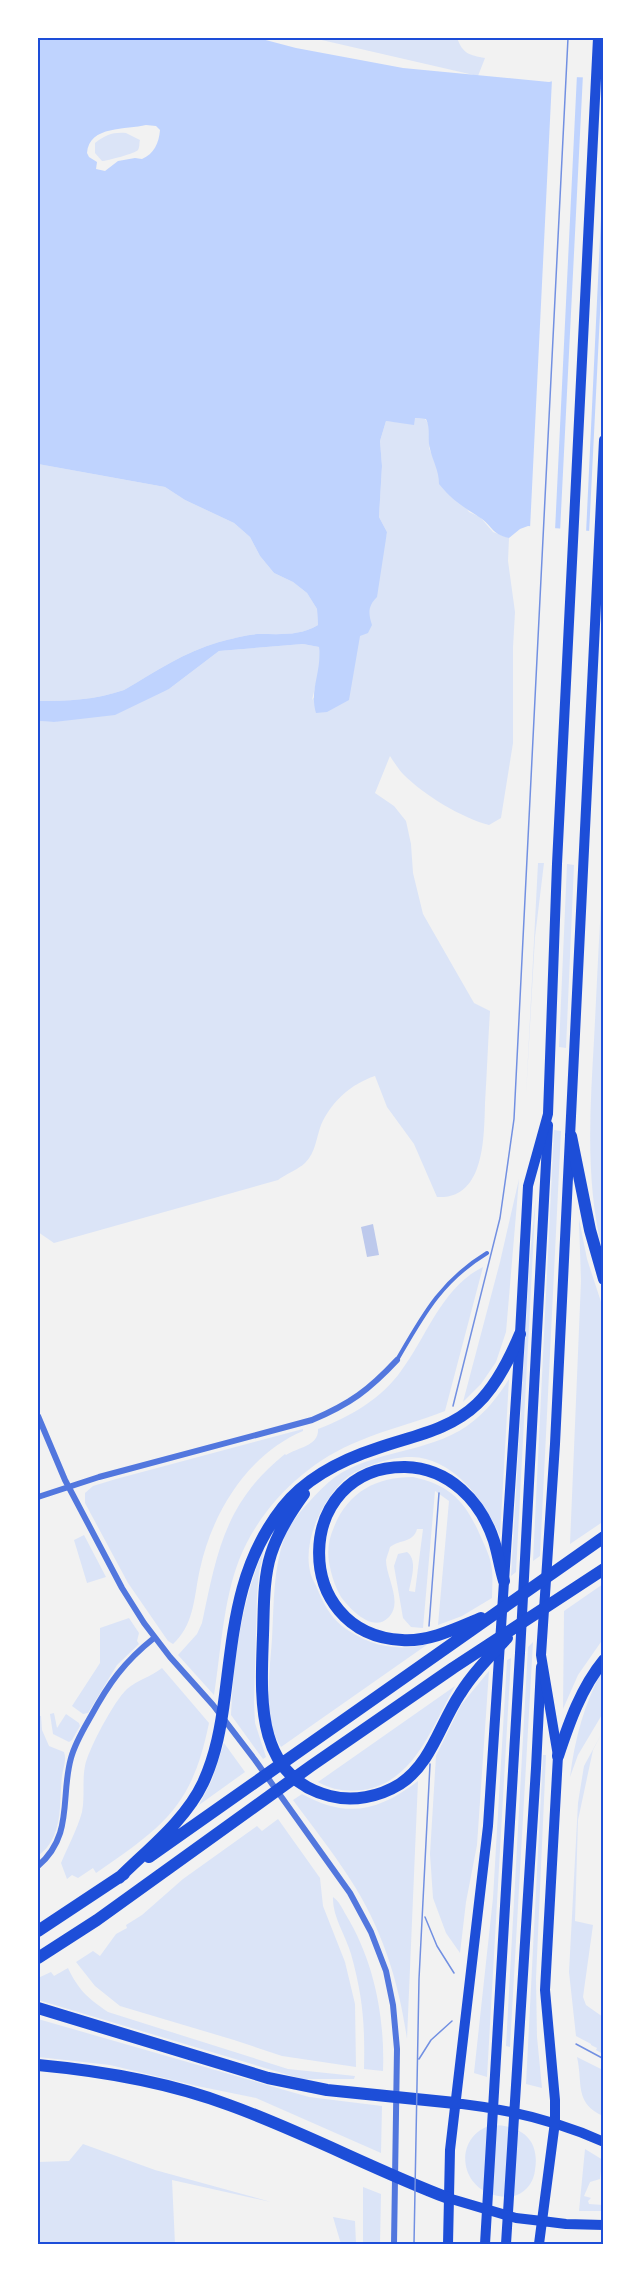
<svg xmlns="http://www.w3.org/2000/svg" width="641" height="2282" font-family="'Asap Condensed',sans-serif">
  <style>
    .green { fill: #dbe4f7 }
    .water { fill: #bfd3fe; fill-rule: evenodd }
    .pier { fill: #f2f2f2 }
    .building { fill: #bdc9ec }
    .lines { fill: none; stroke-linecap: round; stroke-linejoin: round }
    .service { stroke: #5277de; stroke-width: 4 }
    .minor { stroke: #5277de; stroke-width: 6 }
    .secondary { stroke: #1d4ed8; stroke-width: 10 }
    .primary { stroke: #1d4ed8; stroke-width: 10 }
    .trunk { stroke: #1d4ed8; stroke-width: 12 }
    .tram { stroke: #7290e2; stroke-width: 1.5 }
    .neatline { fill: none; stroke: #1d4ed8; stroke-width: 2 }
  </style>
  <rect width="100%" height="100%" fill="#f2f2f2"/>
  <!-- green -->
  <path class="green" d="M313,38H457C463,54 469,55 485,58L478,76Z
    M126,133L140,140C139,143 140,147 138,150C136,153 107,161 102,161L95,153V143C105,135 113,132 126,133Z
    M414,418L425,419L429,425V448L439,472L469,512L480,517L493,532L509,538L508,561L515,612L513,647V743L501,818L489,825C462,818 424,795 404,775C399,770 394,762 390,756L375,793L394,806L406,821L411,844L413,873L423,914L474,1003L490,1011C488,1042 487,1072 485,1103C484,1137 485,1200 437,1197L414,1144L387,1107L375,1076C351,1084 332,1101 321,1125C316,1138 316,1152 305,1163C299,1169 286,1174 278,1180L54,1243L38,1232V721L54,722L169,689L219,651L303,644L319,647L321,662L312,700L360,635L368,614L387,532L379,517L382,466L380,441L386,421L414,424Z
    M38,464L165,487L185,500L234,523L250,537L260,556L274,573L293,582L307,593L317,609L318,625C300,636 280,634 260,634C247,634 231,639 219,642C184,652 155,672 124,690C95,700 67,701 38,701Z
    M538,863H544L535,937L526,1096Z
    M567,864L574,865L566,1048L559,1047Z
    M603,876L604,1253H603C585,1183 590,1111 594,1040C597,985 599,931 603,876Z
    M554,1130L561,1131L540,1556L533,1561Z
    M519,1179L506,1332L496,1362L481,1384L463,1402L500,1262Z
    M536,1194L516,1572L511,1576L530,1256Z
    M579,1219L587,1259L603,1308L604,1521L570,1544L581,1281Z
    M483,1267L445,1411C417,1422 387,1429 359,1441C306,1462 260,1507 239,1560C223,1602 221,1651 214,1695L178,1655L197,1634L202,1623C217,1552 225,1502 285,1454L286,1455C298,1447 319,1446 318,1429C350,1417 381,1399 401,1371C427,1336 442,1287 483,1267Z
    M509,1379L500,1536C485,1502 454,1458 412,1457C394,1456 358,1467 344,1480C322,1501 303,1540 310,1571C311,1577 315,1583 317,1588C323,1603 330,1616 342,1626C368,1646 397,1652 428,1644L281,1747C262,1720 270,1670 272,1639C274,1604 273,1569 285,1536C290,1523 300,1512 309,1502C317,1493 326,1484 335,1477C374,1450 428,1453 467,1426C485,1413 498,1397 509,1379Z
    M303,1429V1431C248,1454 212,1513 200,1569C194,1595 195,1621 176,1641L173,1644L168,1641L128,1583L85,1503V1493L93,1486L116,1479Z
    M413,1477C450,1485 465,1501 480,1535C485,1546 491,1558 492,1570C493,1579 492,1589 492,1598L462,1616L438,1625L449,1501L435,1491L423,1628L411,1627L403,1618L394,1566L398,1554L407,1552C418,1560 411,1579 409,1591L415,1592L423,1529H417C413,1543 401,1539 390,1547C389,1551 387,1556 386,1560C386,1577 403,1602 389,1617C373,1634 350,1609 341,1597C335,1587 331,1574 329,1562C327,1550 329,1538 334,1527C348,1492 376,1477 413,1477Z
    M84,1535L106,1577L87,1583L74,1540Z
    M264,1549L259,1573L257,1595L254,1702L255,1723L266,1757L263,1759L231,1715C233,1661 242,1599 264,1549Z
    M603,1584V1639L578,1675L563,1709L564,1611Z
    M129,1618L139,1633L137,1641L139,1644L117,1665L88,1713L83,1714L72,1706L100,1663V1628Z
    M533,1642L510,2047L506,2046L528,1647Z
    M511,1658L487,2077L474,2073L493,1898L507,1660Z
    M162,1668L209,1723C192,1807 164,1826 96,1873L93,1868L78,1878L72,1875L67,1879L61,1863C68,1846 77,1830 82,1812C85,1797 82,1781 85,1766C88,1750 114,1701 127,1689C137,1680 151,1677 162,1668Z
    M603,1669V1713L578,1755L570,1777C575,1738 584,1704 603,1669Z
    M489,1671L477,1845L466,1902L460,1953L446,1933L433,1898L430,1854L436,1756L461,1705Z
    M455,1686C432,1726 415,1782 363,1790C346,1792 333,1790 318,1782Z
    M54,1713L57,1728L66,1714L79,1723L80,1726L72,1740L69,1742L53,1734L50,1714Z
    M38,1716H41L42,1730L49,1746L64,1752C67,1760 63,1768 62,1776C59,1804 64,1837 38,1856Z
    M603,1731L593,1750L578,1820L575,1921L593,1925L583,1997L586,2005L603,2017V2054L596,2050L597,2048L591,2045V2044L576,2036L569,1972L578,1803L584,1766Z
    M224,1743L245,1772L199,1805L212,1780Z
    M543,1755H546L536,1979L537,2037L542,2088L526,2084Z
    M418,1781L417,1804L407,2039C399,1982 382,1928 350,1879C333,1852 312,1826 293,1800L302,1794C347,1819 379,1811 418,1781Z
    M278,1819L320,1878L323,1906L345,1962L355,2004L356,2067L282,2056L234,2040L120,2006L95,1986L76,1962L93,1951L100,1956L116,1934L127,1928L126,1925L142,1915L183,1879L257,1826L262,1831Z
    M333,1897C339,1901 342,1908 346,1915C374,1961 385,2017 383,2071L364,2069C365,2025 363,1997 351,1954C346,1936 332,1916 333,1897Z
    M68,1968C79,1991 88,1998 108,2012L288,2069L355,2076L354,2079H302L38,2000V1978L51,1972L54,1976Z
    M38,2019L309,2097L382,2106L381,2153L256,2098L197,2086L110,2065L38,2057Z
    M577,2057L603,2070V2116C574,2103 583,2083 577,2057Z
    M492,2125C522,2125 540,2140 535,2170C534,2181 527,2191 517,2195C510,2198 501,2197 494,2195C457,2185 455,2135 492,2125Z
    M83,2144L155,2170L271,2202L172,2180L175,2244H38V2162L69,2161Z
    M585,2149L603,2160V2170H601L600,2179L590,2182L584,2196L591,2198L588,2201L589,2204L603,2205V2211H579Z
    M363,2187L381,2194L380,2244H363Z
    M333,2217L355,2221L356,2244H341Z"/>
  <!-- water -->
  <path class="water" d="M38,38H258L296,48L403,68L549,82L571,77L603,78V532L528,526L520,529L509,538C491,534 492,525 479,517C462,506 452,500 439,484C439,470 433,462 430,449C427,439 431,429 426,419L415,418L414,425L386,421L380,441L382,466L379,517L387,532L377,597C368,606 368,613 372,625L368,633L360,636L349,700L327,712L316,713C309,690 322,672 319,647L303,644L219,651L169,689L115,715L54,722L38,721V701C67,701 95,700 124,690C155,672 184,652 219,642C231,639 247,634 260,634C280,634 300,636 318,625L317,609L307,593L293,582L274,573L260,556L250,537L234,523L185,500L165,487L38,464ZM146,125L156,126L160,130C159,143 154,154 142,159L135,158L118,161L105,171L96,169L97,162L89,157L87,153C89,125 127,130 146,125Z"/>
  <!-- pier -->
  <path class="pier" d="M571,74H577L555,531L530,529L552,79Z
    M583,74L604,75L603,174L586,534L560,532Z
    M604,234V535L589,534Z"/>
  <!-- building -->
  <path class="building" d="M373,1224L379,1255L367,1257L361,1227Z"/>
  <g class="lines">
    <!-- service -->
    <path class="service" d="M397,1360C423,1315 441,1281 487,1253"/>
    <!-- minor -->
    <path class="minor" d="M38,1416L65,1480L122,1588L144,1623L170,1657L213,1705L255,1760L350,1893L371,1932L386,1971L393,2005L397,2049L394,2244
      M38,1497L99,1477L312,1420C350,1404 369,1390 397,1360
      M38,1866C74,1835 60,1797 71,1758C75,1743 83,1730 91,1716C109,1683 124,1662 154,1638"/>
    <!-- secondary -->
    <path class="secondary" d="M455,2103C507,2109 555,2120 604,2142
      M448,2244L450,2150L488,1826L520,1337
      M485,2244L520,1653L548,1125
      M506,2244L536,1768L541,1667
      M539,2244L542,2221L566,2224L604,2225"/>
    <!-- primary -->
    <path class="primary" d="M520,1334L528,1186L548,1114L557,864L598,38
      M448,2198L516,2218L542,2221L555,2122V2100L545,1990L558,1756L541,1655L555,1444L604,440"/>
    <!-- trunk -->
    <path class="trunk" d="M571,1136L590,1230L604,1279
      M304,1494C290,1513 278,1532 271,1554C263,1579 264,1609 263,1635C261,1696 254,1777 330,1796C353,1802 379,1797 400,1784C431,1764 440,1724 460,1694C473,1673 490,1656 507,1638
      M481,1618C457,1628 429,1642 402,1640C289,1634 293,1466 405,1467C449,1468 481,1501 494,1541C498,1554 500,1568 504,1581
      M558,1756C569,1723 581,1688 604,1660
      M149,1857L604,1537
      M119,1878C148,1849 185,1821 203,1783C216,1755 221,1726 225,1695C234,1626 238,1564 283,1507C306,1478 344,1459 378,1448C413,1436 450,1430 477,1404C496,1386 510,1358 520,1334
      M38,1931L124,1874
      M38,1958L97,1920L311,1766L453,1668L604,1569
      M38,2008L268,2078L327,2090L455,2103
      M38,2065C103,2071 168,2082 229,2105C304,2132 374,2170 448,2198"/>
    <!-- tram -->
    <path class="tram" d="M453,1406L500,1218L514,1119L568,38
      M429,1626L439,1493
      M425,1917L437,1946L454,1973
      M576,2044L604,2059
      M419,2059L431,2040L452,2021
      M414,2244L419,1979L430,1764"/>
  </g>
  <!-- border -->
  <rect width="641" height="2282" fill="none" stroke="#ffffff" stroke-width="78"/>
  <rect x="39" y="39" width="563" height="2204" class="neatline"/>
</svg>
